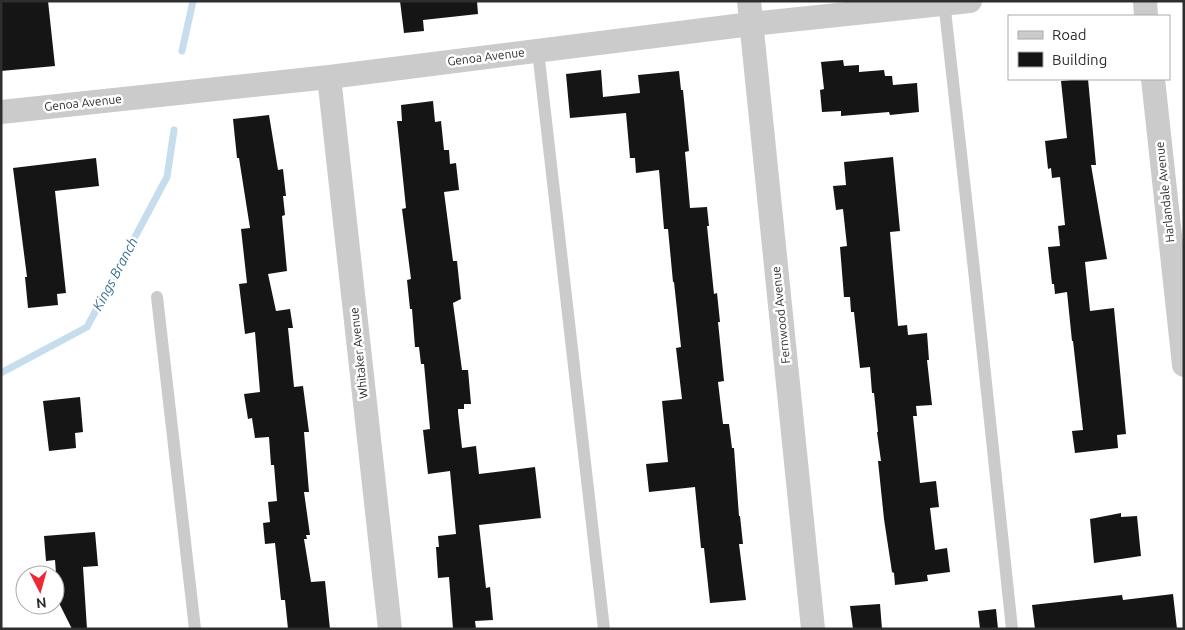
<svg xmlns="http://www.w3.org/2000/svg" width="1185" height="630" font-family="Ubuntu,sans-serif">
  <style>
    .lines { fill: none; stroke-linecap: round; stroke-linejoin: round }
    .stream { stroke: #c6dded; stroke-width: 7 }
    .building { fill: #151515 }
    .lane { stroke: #cbcbcb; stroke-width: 12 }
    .street { stroke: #cbcbcb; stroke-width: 24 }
    .labels { text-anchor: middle; stroke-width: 5; stroke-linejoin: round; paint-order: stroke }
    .street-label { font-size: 12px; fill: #2e2e2e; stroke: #fff }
    .water-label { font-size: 14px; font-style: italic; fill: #396f93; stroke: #fff }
  </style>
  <rect width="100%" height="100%" fill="#fff"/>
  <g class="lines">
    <!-- stream -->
    <path class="stream" d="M182,51L193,1
      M1,373L87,327L167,177L174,130"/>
  </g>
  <!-- building -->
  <path class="building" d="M1,1H48L55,66L1,71Z
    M400,1H477L478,14L423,20L424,31L404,33Z
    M843,60L844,66L859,65V72L884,70L885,76H892L893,85L917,83L919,112L890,115L889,112L841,116V111L822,112L820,90L824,89L821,62Z
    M601,70L603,97L640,93L638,75L679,71L681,90H683L689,151L685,152L690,208L707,207L709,226H707L714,294L717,293L720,322H718L724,381L718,382L723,424H729L732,448H734L739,516H740L743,544H739L746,600L710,603L704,548H701L695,487L649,492L646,464L668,462L662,401L682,399L676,348L681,347L674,282H673L668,229H664L659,170L636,173L635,158H630L626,113L570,118L566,74Z
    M1082,79H1088L1096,165H1091L1107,259L1085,262L1090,311L1114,308L1126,434L1117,435L1118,448L1075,453L1072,431L1083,430L1073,341H1072L1067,292L1055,294L1054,284H1052L1048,247L1060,246L1058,226L1065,225L1060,177L1052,178L1051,168L1048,169L1045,141L1067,138L1061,81Z
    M433,101L435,122L441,121L444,150H449L450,164L456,163L459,190L444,192L453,261H457L461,299L453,303L462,370H468L471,404H464V409H458V412L462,448L476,446L479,474L535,467L541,518L479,525L486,588L490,587L493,620L475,621L476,629H453L449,577L438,578L436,547H439L438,536L456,534L450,471L428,474L423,430L430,429L424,364H421L419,347H415L412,309H410L407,280L411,279L402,209L406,208L397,121H402L401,105Z
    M269,115L278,170L283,169L286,196H283L285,215L282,216L287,271L268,274L276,311L290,309L293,328H288L294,387L303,386L309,432H304L309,492H304L310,535H306L307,539H304L311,582L325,581L330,629H288L285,600H281L275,543L265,544L263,523L270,522L268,502L277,501L274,465H271L269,437L255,438L252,418L248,419L244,394L260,392L255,332L245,334L239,284L247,283L241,229L250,228L239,158H237L233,119Z
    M893,157L900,231L890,232L898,326L907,325L908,335L927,333L929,360H927L932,405L916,406L917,416H913L920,483L936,481L939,507L930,508L935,550L947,548L950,572L927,575L928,581L895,585L894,573L892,572L884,519L878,461H881L877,432H878L874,393H872L870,367L860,368L854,312H851L850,297H844L840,247L847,246L843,209L836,210L833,186L846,185L844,162Z
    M96,158L99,186L55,191L66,293L57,294L58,305L28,308L25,277H27L13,168Z
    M80,397L83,432L75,433L76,448L49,451L43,401Z
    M1121,513V517L1137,516L1141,556L1094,563L1090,519Z
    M95,532L98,566L83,567L87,629H72L58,601L55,560L46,561L44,536Z
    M1173,594L1177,629H1035L1032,605L1122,595L1123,600Z
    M880,604L882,629H853L850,606Z
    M996,609L998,629H980L978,611Z"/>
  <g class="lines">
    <!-- lane -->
    <path class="lane" d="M944,1L975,279L1012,629
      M538,51L604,629
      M157,297L195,629"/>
    <!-- street -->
    <path class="street" d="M749,1L813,629
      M1145,1L1146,16
      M329,77L390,629
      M1153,79L1184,365
      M1,112L329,77L751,24L970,1"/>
  </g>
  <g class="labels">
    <!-- street labels -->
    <g class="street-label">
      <text transform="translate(486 57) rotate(-7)" y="4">Genoa Avenue</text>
      <text transform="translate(83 103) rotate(-6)" y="4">Genoa Avenue</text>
      <text transform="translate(1165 192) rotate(-96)" y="4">Harlandale Avenue</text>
      <text transform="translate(781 315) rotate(-96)" y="4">Fernwood Avenue</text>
      <text transform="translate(359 353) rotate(-96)" y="4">Whitaker Avenue</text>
    </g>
    <!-- water labels -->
    <g class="water-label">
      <text transform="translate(115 274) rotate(-62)" y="5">Kings Branch</text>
    </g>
  </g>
  <!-- border -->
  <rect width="1185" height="630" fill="none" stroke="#2e2e2e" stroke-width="5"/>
  <!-- legend -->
  <rect x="1008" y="15" width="162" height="65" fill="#ffffff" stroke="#ababab"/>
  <rect x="1018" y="31" width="25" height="8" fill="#cbcbcb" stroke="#ababab"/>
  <text x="1052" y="40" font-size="15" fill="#2e2e2e">Road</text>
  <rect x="1018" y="52" width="25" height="15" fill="#151515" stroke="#ababab"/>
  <text x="1052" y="65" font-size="15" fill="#2e2e2e">Building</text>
  <!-- north arrow -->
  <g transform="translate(40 590) rotate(174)"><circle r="24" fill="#ffffff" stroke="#ababab"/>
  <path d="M0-4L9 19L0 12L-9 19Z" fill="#ec2935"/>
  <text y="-8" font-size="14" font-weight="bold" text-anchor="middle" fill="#2e2e2e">N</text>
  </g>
</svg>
